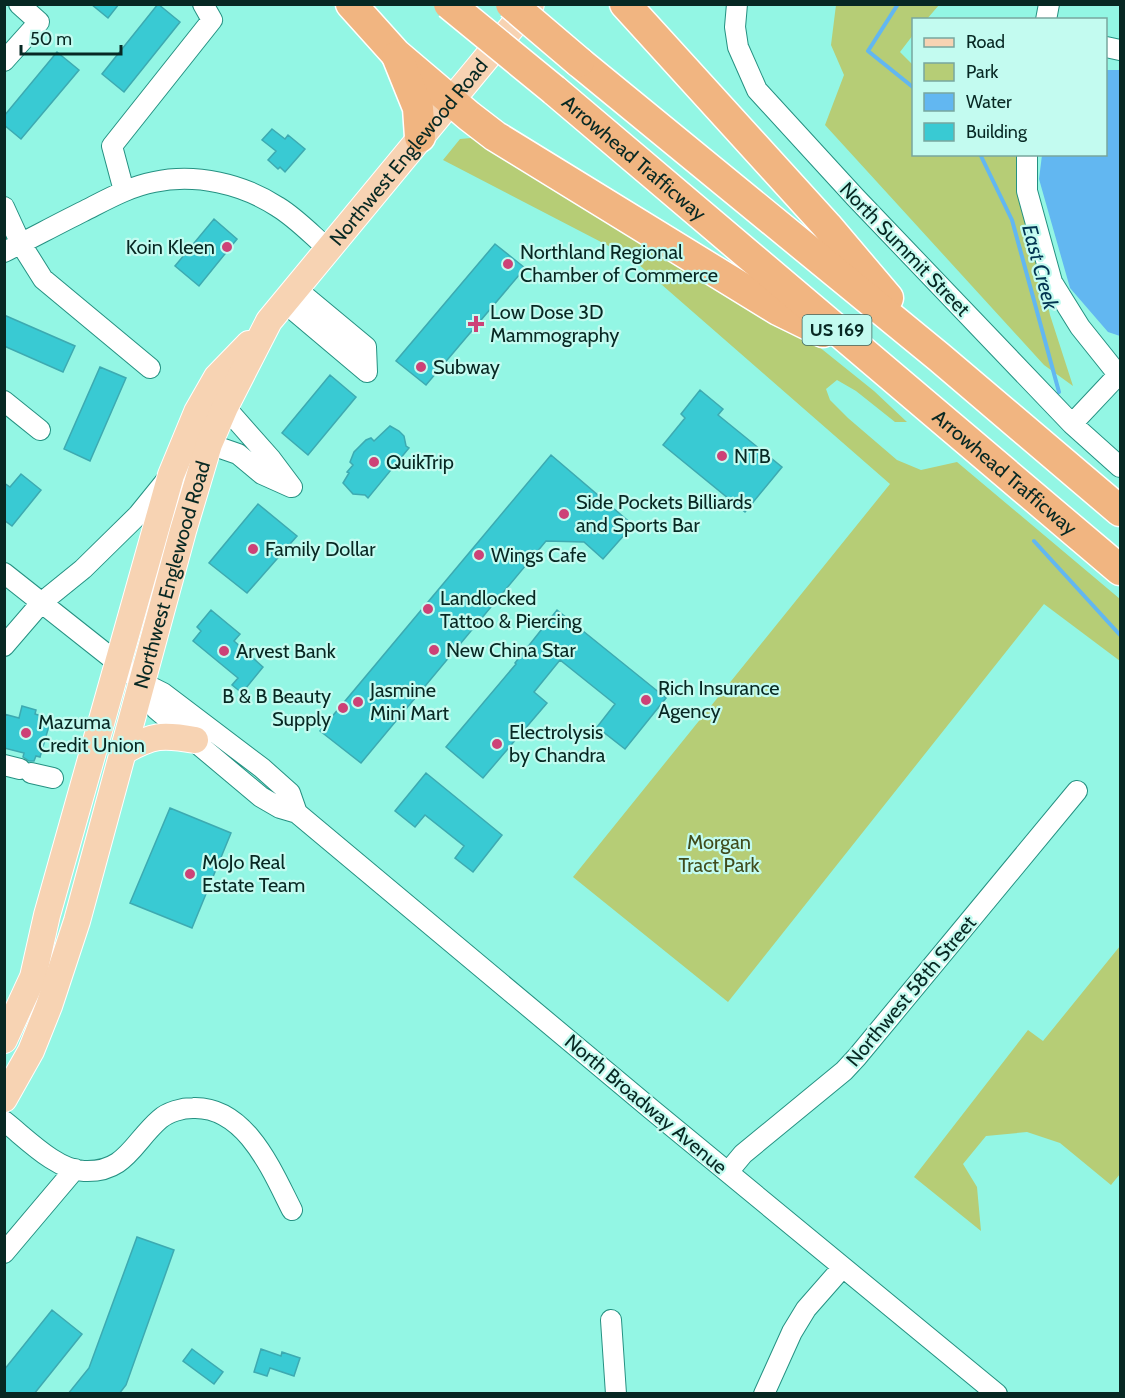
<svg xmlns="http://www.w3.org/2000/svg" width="1125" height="1398" font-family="Cabin,sans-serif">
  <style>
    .green { fill: #b6cd76 }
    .water { fill: #62b7f1 }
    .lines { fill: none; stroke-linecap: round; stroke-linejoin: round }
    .stream { stroke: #62b7f1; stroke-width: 4 }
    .building { fill: #39cad3; stroke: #3daab1; stroke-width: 1.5 }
    .minor-casing { stroke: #259182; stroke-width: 22 }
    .major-casing { stroke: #fff; stroke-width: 28 }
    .highway-casing { stroke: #fff; stroke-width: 33 }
    .minor { stroke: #fff; stroke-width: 20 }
    .major { stroke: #f7d3b3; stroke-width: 26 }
    .highway { stroke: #f1b581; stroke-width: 30 }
    .highway-bridge-casing { stroke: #fff; stroke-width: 33; stroke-linecap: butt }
    .highway-bridge { stroke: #f1b581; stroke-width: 30 }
    .poi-dot { fill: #cd4277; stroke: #c3fbf0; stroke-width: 2 }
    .labels { text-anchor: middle; stroke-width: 4.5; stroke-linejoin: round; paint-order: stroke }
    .shield { fill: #c3fbf0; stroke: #3f6760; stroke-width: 1.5 }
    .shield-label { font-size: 18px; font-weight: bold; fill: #072823 }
    .street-label { font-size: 20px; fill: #072823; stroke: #c3fbf0 }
    .poi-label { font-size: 20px; fill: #072823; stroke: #c3fbf0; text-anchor: start }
    .park-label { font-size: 20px; fill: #3f4b1c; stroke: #c3fbf0 }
    .water-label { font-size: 21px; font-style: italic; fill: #033552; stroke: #c3fbf0 }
  </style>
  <rect width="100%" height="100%" fill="#93f6e4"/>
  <!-- green -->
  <path class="green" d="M836,5H939L927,19L914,20L913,35L900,52L913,65L914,154L1017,155L1050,315L1073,386L1044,365L825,125L844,75L831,45Z
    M471,138L485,141L818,346L874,391L907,422H895L856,391L837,380L826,389L830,400L848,418L897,460L921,470L957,462L1120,599V661L1044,604L728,1002L573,877L890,484L630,257L443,160L460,139Z
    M1120,946V1174L1111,1185L1060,1143L1027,1132L986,1136L963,1164L977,1187L981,1231L914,1177L1028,1030L1043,1041Z"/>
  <!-- water -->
  <path class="water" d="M1106,70H1120V336L1108,332L1070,288L1039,179L1042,155L1106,154Z"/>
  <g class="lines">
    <!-- stream -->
    <path class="stream" d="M898,4L868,51L914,88
      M980,154L1012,220L1059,392
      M1034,541L1120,635"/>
  </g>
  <!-- building -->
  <path class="building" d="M91,4H119L108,18Z
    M158,4L180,22L124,92L102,74Z
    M57,52L79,70L21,139L4,125V116Z
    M272,129L285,139L288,135L305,149L285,172L280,167L278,169L268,160L276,151L262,140Z
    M214,219L237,239L199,286L175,266Z
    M495,244L525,268L426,385L396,361Z
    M4,315L75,346L63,372L4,346Z
    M100,367L126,378L90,461L64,449Z
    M330,375L356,397L308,455L282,433Z
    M700,390L723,409L718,415L782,467L745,512L663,445L685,418L681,414Z
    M390,426L399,431L404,436L406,446L409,448L368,498L365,495L353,494L343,483L349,473L347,472L353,465L350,462L354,452L366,440L371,438L374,441Z
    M551,455L633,525L603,559L584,542L546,541L361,763L320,731Z
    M21,474L41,490L12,526L4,520V483L10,487Z
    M258,504L297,536L247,593L209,563Z
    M211,610L240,634L234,641L263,667L242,693L232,685L238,678L193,641L201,631L197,627Z
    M557,610L666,698L625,749L597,727L615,704L560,660L534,692L547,703L483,778L446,747L516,664L515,663Z
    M22,706L36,710L35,714L51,719L40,757L36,756L34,761H29L23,757L24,753L4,748V714L19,718Z
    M426,773L502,835L473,872L455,858L464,846L425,815L415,827L395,811Z
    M170,808L231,833L192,928L130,903Z
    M137,1237L174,1250L126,1385L119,1394H68L89,1368Z
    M52,1310L82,1334L34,1394H4V1370Z
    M192,1349L223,1372L214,1384L183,1361Z
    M261,1349L281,1356L282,1352L300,1358L294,1376L270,1368L267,1376L254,1372Z"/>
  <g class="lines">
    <defs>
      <path id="minor" d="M737,4L735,27L738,47L757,90L855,197L1072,424L1120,467
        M1046,20L1049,4
        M1106,47L1120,50
        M4,61L39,22L19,4
        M1027,154V191L1052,282L1080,327L1120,377
        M124,191L112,146L212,20L203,4
        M4,207L21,244L43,279L150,368
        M4,252C30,239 56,225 82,212C106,200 128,187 154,182C196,173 243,184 278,207C296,218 311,234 327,248
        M295,288L366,347L367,372
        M284,302L367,372
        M4,401L40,430
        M225,407L271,459L292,487
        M1072,424L1118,375
        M209,444L238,454L262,474L291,487
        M4,573L143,683L163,693L262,768L290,793L297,813
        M4,646L41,603L83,569L138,515L168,478
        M143,683L156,709L261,797L280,808L297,813L651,1109L997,1394
        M4,765L20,769
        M31,773L53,778
        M4,1121C26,1138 56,1170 84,1171C126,1173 133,1142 160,1119C168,1112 182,1108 193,1108C246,1106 272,1171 292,1210
        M728,1172L743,1154L844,1071L857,1057L1077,791
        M4,1253L75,1169
        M611,1320L616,1394
        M764,1394L792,1332L806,1309L842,1268"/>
      <g id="major">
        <path d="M124,751C153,735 162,734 195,740"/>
        <path d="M4,1040L33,977L47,915L171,475L197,412L217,377L249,344"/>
        <path id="s1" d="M4,1099L31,1051L49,1006L77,921L183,531L209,444L225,407L269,321L531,4"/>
      </g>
      <g id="highway">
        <path d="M351,4L396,54L469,116L495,136L778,310L823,332"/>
        <path d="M625,4L827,226L888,298"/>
        <path d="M397,56L418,108L420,137"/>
        <path d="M579,62L939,357L1120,511"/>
        <path id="s2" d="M554,90L1120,570"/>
      </g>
    </defs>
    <!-- minor casing -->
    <use href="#minor" class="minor-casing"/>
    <!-- major casing -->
    <use href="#major" class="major-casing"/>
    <!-- highway casing -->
    <use href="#highway" class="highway-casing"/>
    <!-- minor -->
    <use href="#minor" class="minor"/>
    <!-- major -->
    <use href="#major" class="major"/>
    <!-- highway -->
    <use href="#highway" class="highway"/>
    <defs>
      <path id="highway-bridge" d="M449,4L554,90
        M511,4L579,62"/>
    </defs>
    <!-- highway-bridge casing -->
    <use href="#highway-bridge" class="highway-bridge-casing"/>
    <!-- highway-bridge -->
    <use href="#highway-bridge" class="highway-bridge"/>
  </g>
  <!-- markers -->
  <g class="poi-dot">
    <circle cx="227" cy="247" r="6"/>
    <circle cx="508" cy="264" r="6"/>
    <path d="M473 315h6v6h6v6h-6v6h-6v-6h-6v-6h6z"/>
    <circle cx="421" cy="367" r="6"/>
    <circle cx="722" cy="456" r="6"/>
    <circle cx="374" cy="462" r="6"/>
    <circle cx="564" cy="514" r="6"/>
    <circle cx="253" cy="549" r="6"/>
    <circle cx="479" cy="555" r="6"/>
    <circle cx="428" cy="609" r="6"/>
    <circle cx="434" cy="650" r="6"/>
    <circle cx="224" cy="651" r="6"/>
    <circle cx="646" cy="700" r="6"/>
    <circle cx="358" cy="702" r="6"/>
    <circle cx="343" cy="708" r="6"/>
    <circle cx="26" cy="733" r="6"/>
    <circle cx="497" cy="744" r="6"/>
    <circle cx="190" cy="874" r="6"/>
  </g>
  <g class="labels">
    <!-- shield labels -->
    <rect class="shield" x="802.5" y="315" width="69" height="30" rx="4.5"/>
    <g class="shield-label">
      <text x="837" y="336">US 169</text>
    </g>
    <!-- street labels -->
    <g class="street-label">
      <text dy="7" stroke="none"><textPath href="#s1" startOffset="1044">Northwest Englewood Road</textPath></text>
      <text dy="7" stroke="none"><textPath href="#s2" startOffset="105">Arrowhead Trafficway</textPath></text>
      <text transform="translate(905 249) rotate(46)" y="7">North Summit Street</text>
      <text dy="7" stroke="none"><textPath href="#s2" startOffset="591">Arrowhead Trafficway</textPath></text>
      <text dy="7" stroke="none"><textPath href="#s1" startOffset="552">Northwest Englewood Road</textPath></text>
      <text transform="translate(911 991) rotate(-50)" y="7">Northwest 58th Street</text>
      <text transform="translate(646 1104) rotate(40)" y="7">North Broadway Avenue</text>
    </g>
    <!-- poi labels -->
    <g class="poi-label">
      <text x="215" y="254" text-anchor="end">Koin Kleen</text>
      <text x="520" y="259">Northland Regional<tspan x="520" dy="23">Chamber of Commerce</tspan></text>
      <text x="490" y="319">Low Dose 3D<tspan x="490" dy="23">Mammography</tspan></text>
      <text x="433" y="374">Subway</text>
      <text x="734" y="463">NTB</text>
      <text x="386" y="469">QuikTrip</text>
      <text x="576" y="509">Side Pockets Billiards<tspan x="576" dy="23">and Sports Bar</tspan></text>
      <text x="265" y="556">Family Dollar</text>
      <text x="491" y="562">Wings Cafe</text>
      <text x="440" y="605">Landlocked<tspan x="440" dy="23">Tattoo &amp; Piercing</tspan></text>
      <text x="446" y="657">New China Star</text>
      <text x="236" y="658">Arvest Bank</text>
      <text x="658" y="695">Rich Insurance<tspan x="658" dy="23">Agency</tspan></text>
      <text x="370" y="697">Jasmine<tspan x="370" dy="23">Mini Mart</tspan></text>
      <text x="331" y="703" text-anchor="end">B &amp; B Beauty<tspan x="331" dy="23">Supply</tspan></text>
      <text x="38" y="729">Mazuma<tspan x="38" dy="23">Credit Union</tspan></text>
      <text x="509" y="739">Electrolysis<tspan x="509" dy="23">by Chandra</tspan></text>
      <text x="202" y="869">MoJo Real<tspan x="202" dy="23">Estate Team</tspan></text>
    </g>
    <!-- park labels -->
    <g class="park-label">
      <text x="719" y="849">Morgan<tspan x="719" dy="23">Tract Park</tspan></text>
    </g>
    <!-- water labels -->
    <g class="water-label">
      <text transform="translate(1040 267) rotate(75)" y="7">East Creek</text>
    </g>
  </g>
  <!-- border -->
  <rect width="1125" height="1398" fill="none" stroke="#072823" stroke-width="12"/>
  <!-- legend -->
  <rect x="912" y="18" width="195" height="138" fill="#c3fbf0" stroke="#78a79e" stroke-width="1.5"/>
  <rect x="924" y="38" width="30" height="9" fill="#f7d3b3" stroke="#78a79e" stroke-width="1.5"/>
  <text x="966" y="48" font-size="18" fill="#072823">Road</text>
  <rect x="924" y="63" width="30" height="18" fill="#b6cd76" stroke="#78a79e" stroke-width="1.5"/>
  <text x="966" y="78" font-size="18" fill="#072823">Park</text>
  <rect x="924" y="93" width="30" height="18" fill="#62b7f1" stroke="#78a79e" stroke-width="1.5"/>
  <text x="966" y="108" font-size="18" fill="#072823">Water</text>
  <rect x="924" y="123" width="30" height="18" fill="#39cad3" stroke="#78a79e" stroke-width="1.5"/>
  <text x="966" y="138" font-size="18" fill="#072823">Building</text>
  <!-- scale -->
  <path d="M21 45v9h100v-9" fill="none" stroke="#072823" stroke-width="3"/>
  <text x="30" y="45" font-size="18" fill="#072823" stroke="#c3fbf0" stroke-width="4.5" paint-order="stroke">50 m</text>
</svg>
